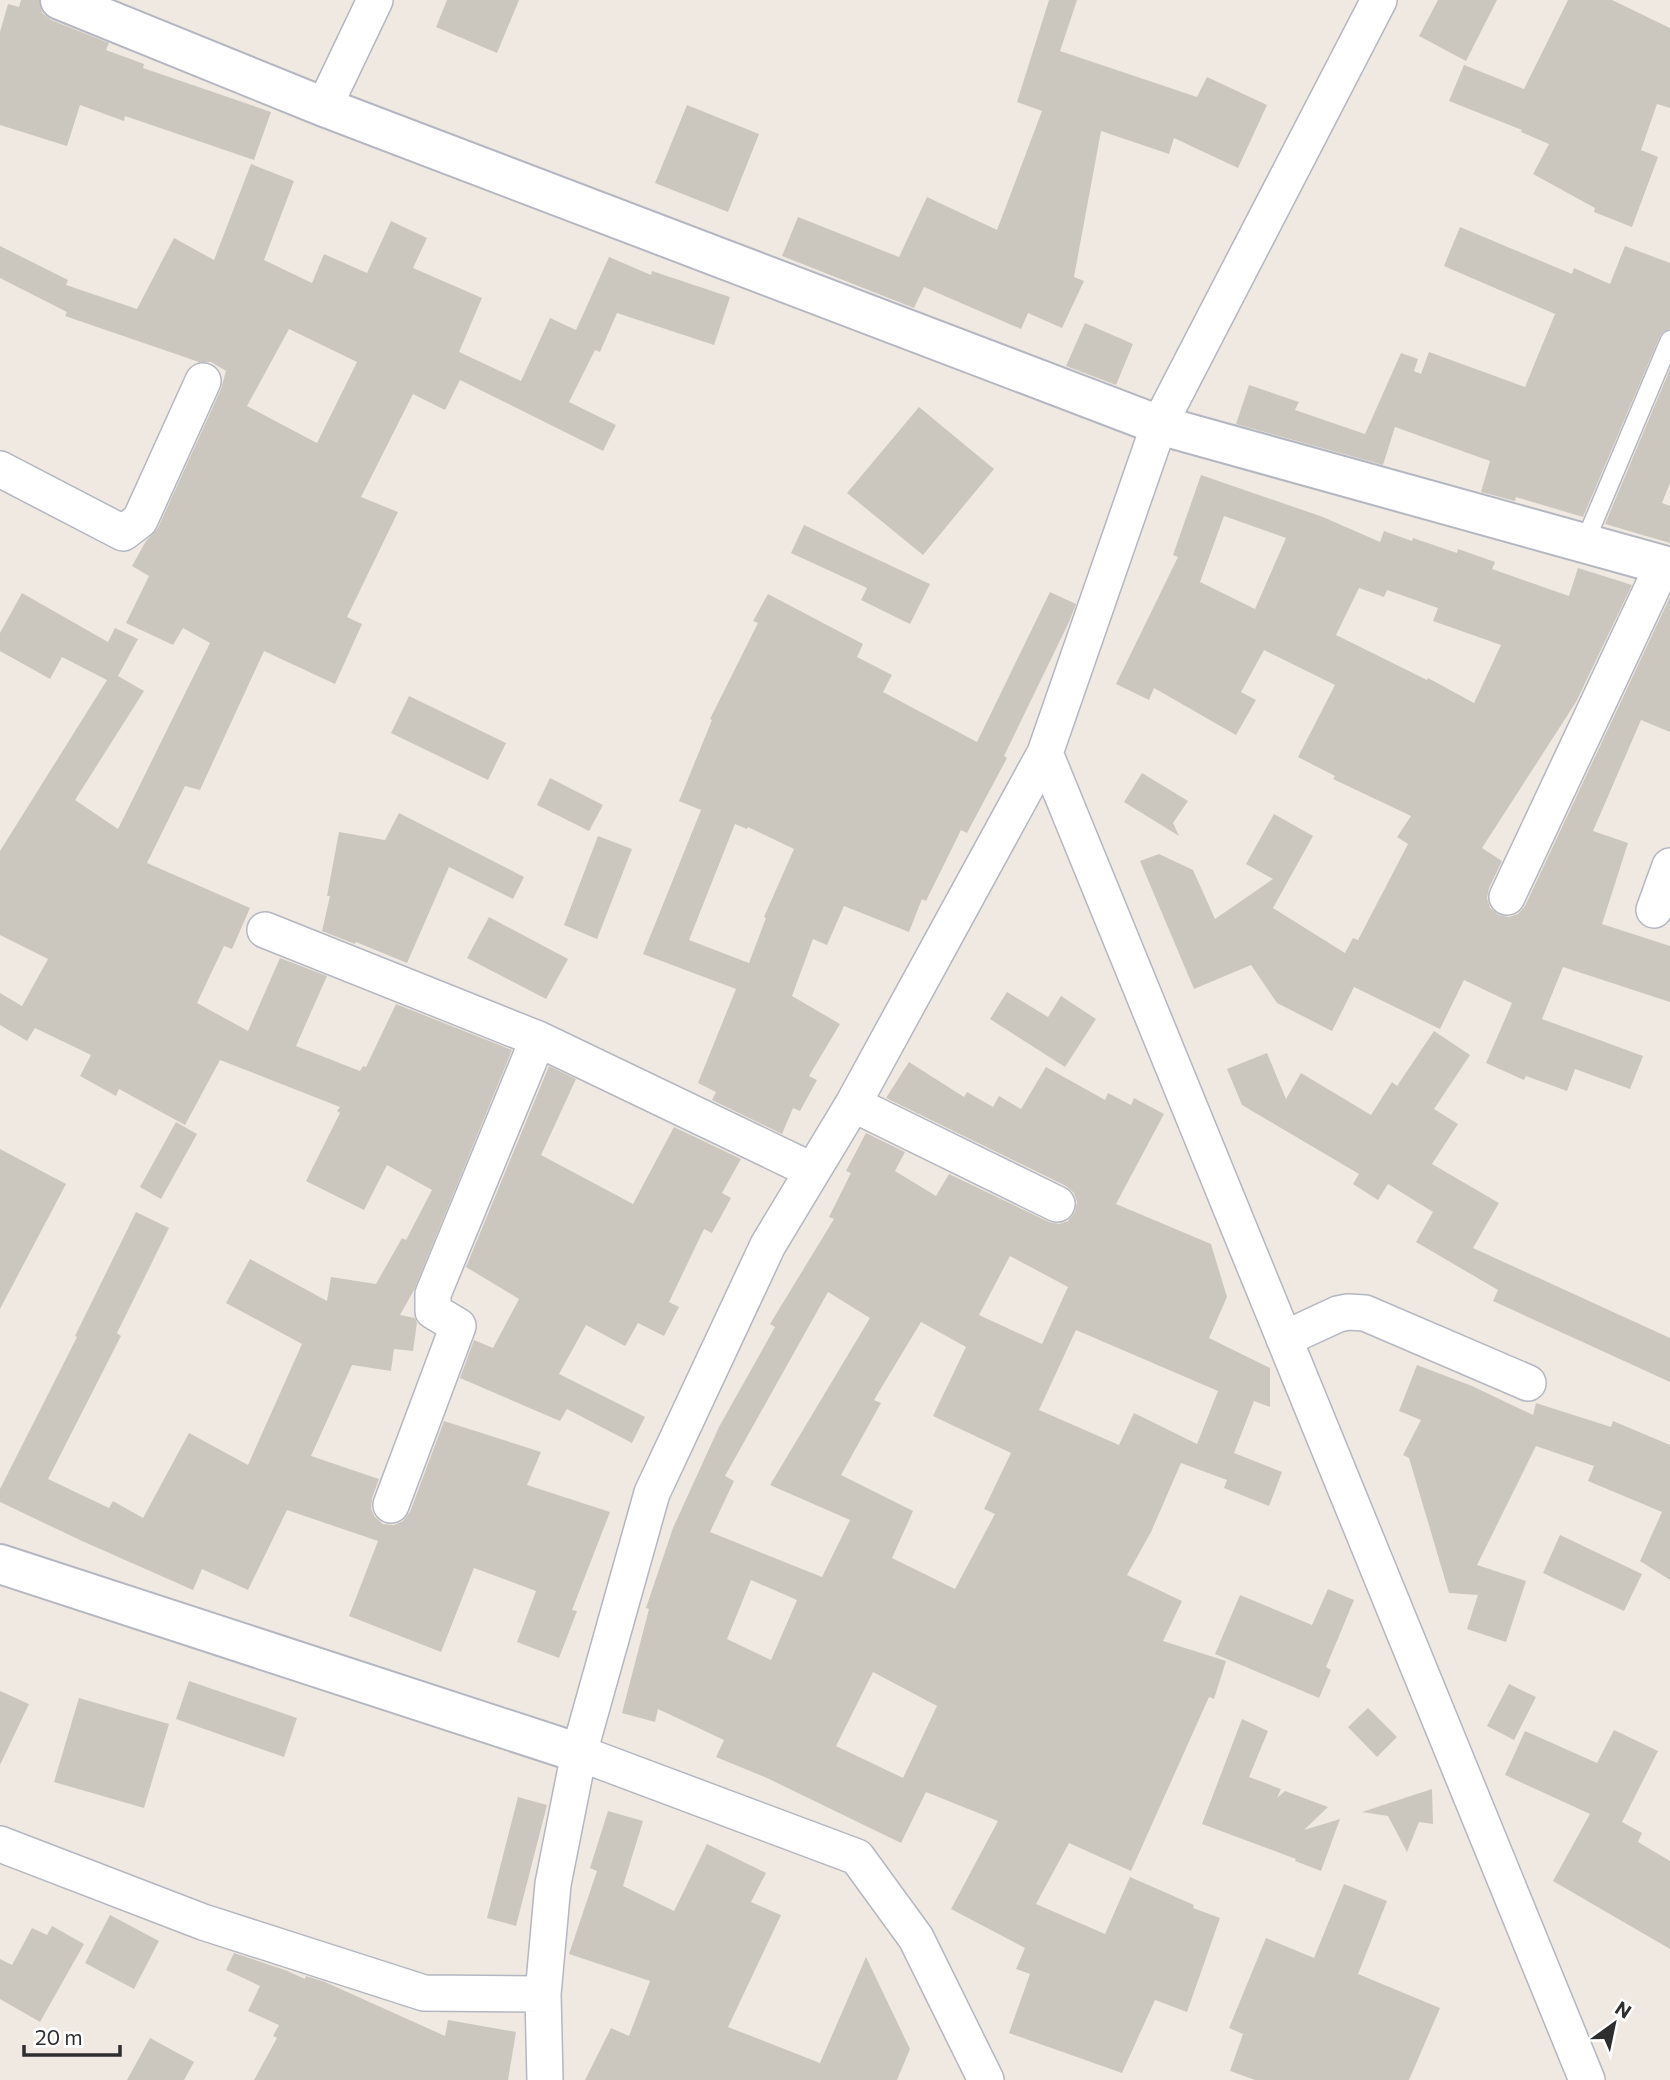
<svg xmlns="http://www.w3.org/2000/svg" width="1670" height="2080" font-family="Commissioner,sans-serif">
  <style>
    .building { fill: #cbc7bf; fill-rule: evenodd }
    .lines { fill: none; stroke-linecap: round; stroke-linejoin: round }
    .lane-casing { stroke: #b4b7c1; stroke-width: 21 }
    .street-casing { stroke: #b4b7c1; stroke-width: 38 }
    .secondary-casing { stroke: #b4b7c1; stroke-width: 42 }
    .lane { stroke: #fff; stroke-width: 18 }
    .street { stroke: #fff; stroke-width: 35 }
    .secondary { stroke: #fff; stroke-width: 38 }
  </style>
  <rect width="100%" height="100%" fill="#efe9e1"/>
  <!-- building -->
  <path class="building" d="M21,0H39L42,13L51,20L109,43L106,50L144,64L143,68L271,112L254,160L125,116L124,121L80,105L67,146L0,125V32L8,4L19,7Z
    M447,0H519L497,53L436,27Z
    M1049,0H1077L1060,51L1197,97L1207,77L1267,105L1238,168L1174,138L1169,154L1101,131L1074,277L1084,281L1062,328L1028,313L1021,329L924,287L914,308L782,256L798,217L899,257L927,197L997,230L1042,111L1017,102Z
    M1438,0H1497L1466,61L1419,36Z
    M1568,0H1612L1670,28V108L1657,104L1641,150L1658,157L1632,227L1594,212L1595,208L1533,174L1549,144L1521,132L1522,130L1449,101L1464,65L1524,89Z
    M687,105L759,134L728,212L655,183Z
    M251,164L294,181L264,260L312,283L324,254L367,273L391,221L427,238L413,268L482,298L459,352L521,381L550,318L576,330L609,257L651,275L652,271L730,297L714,345L617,313L600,352L595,350L569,402L616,425L603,451L460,380L445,410L413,394L361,497L398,512L347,617L362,624L335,684L264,651L200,790L185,786L147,863L250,908L232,949L224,946L197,1003L248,1031L280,958L327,976L296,1046L360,1071L363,1066L366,1067L396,1004L512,1050L414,1290L400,1315L415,1318L417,1323L413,1351L394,1349L391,1371L352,1365L311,1456L379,1479L372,1498L371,1509L375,1517L383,1524L394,1525L403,1521L410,1512L444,1421L541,1452L527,1485L610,1512L572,1610L577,1611L559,1658L517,1642L536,1591L474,1568L441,1652L349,1616L378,1541L287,1510L248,1590L202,1569L193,1590L82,1541L0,1502V1489L77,1337L75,1336L136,1212L169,1228L117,1333L121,1336L48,1479L109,1508L113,1501L143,1518L189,1433L248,1465L302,1344L226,1303L250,1259L327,1301L331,1277L376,1284L402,1238L406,1240L432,1190L387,1165L364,1210L306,1181L340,1113L337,1111L340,1107L220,1060L185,1125L119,1089L116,1096L80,1076L91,1055L35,1028L27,1041L0,1025V993L22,1006L48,959L0,935V851L107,680L62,657L50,679L0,651V633L22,593L108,642L115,628L138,639L118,676L144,691L75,800L118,829L210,643L183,628L173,645L126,623L149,576L132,566L146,541L158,528L221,389L226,371L211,362H199L65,316L67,312L0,278V246L68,280L66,285L137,309L174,238L214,260ZM289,329L357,362L317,443L247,406Z
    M1460,227L1572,274L1574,268L1610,284L1625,246L1670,263V329L1664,331L1660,336L1583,517L1516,497L1515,501L1481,492L1490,461L1395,427L1383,465L1236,424L1249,385L1299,402L1295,410L1365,434L1401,353L1418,359L1414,371L1421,374L1429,352L1525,387L1555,314L1444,266Z
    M1085,323L1133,344L1116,385L1066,366Z
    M1670,369V483L1662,503L1670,506V543L1605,524Z
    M919,407L994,469L923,555L847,493Z
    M1201,475L1323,517L1380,542L1384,531L1412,541L1413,538L1457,553L1458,549L1495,562L1492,569L1569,596L1578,568L1632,585L1576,702L1482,848L1502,861L1489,888L1487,898L1490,908L1499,915L1509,917L1518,914L1525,906L1670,597V732L1641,720L1593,831L1628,843L1602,924L1670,946V1002L1563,967L1542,1019L1643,1056L1630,1089L1575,1069L1567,1091L1526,1076L1524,1080L1486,1063L1512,1003L1464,980L1440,1029L1354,987L1332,1031L1277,1003L1251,965L1194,989L1140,861L1159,854L1193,870L1215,919L1273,879L1246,864L1274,814L1313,836L1273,908L1345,953L1353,938L1358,940L1408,844L1397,837L1411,816L1333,779L1335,776L1298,757L1335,685L1264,650L1241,692L1256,700L1236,735L1154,688L1149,700L1116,684L1178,557L1173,555ZM1224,516L1286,538L1255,609L1200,582ZM1359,588L1384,597L1387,590L1438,608L1433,621L1501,645L1474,703L1428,678L1427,680L1336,635Z
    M804,525L930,584L910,624L861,600L867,588L791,553Z
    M1050,592L1076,604L1069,622L1004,756L1007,758L967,833L961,830L926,901L922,899L909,932L844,906L827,945L813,939L792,996L840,1024L809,1076L817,1080L800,1111L793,1108L782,1134L712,1100L716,1092L698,1083L736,989L643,954L701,810L679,801L712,720L710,719L758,623L753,621L768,594L863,644L857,657L892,675L883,692L977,742ZM735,824L747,829L748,827L794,849L764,917L766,918L749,963L689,940Z
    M409,696L506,743L488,780L391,733Z
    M1142,773L1188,801L1173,823L1179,836L1124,802Z
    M550,778L603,805L589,831L537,805Z
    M399,813L524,877L513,899L449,867L407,963L356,942L355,944L322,931L330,896H327L339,832L385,840Z
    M598,836L632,849L597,939L564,925Z
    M489,917L568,959L546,999L467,958Z
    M1007,992L1048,1017L1061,996L1096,1019L1065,1067L990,1019Z
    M1434,1031L1470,1055L1434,1109L1458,1124L1432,1164L1499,1203L1473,1248L1670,1338V1382L1493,1301L1498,1290L1416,1242L1433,1212L1388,1184L1378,1200L1353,1184L1359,1174L1242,1105L1227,1069L1267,1053L1286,1099L1301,1073L1371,1115L1392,1082L1397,1086Z
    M909,1062L964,1097L967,1092L993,1107L999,1096L1021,1109L1046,1067L1105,1100L1108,1093L1131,1105L1134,1098L1164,1114L1116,1204L1211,1244L1227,1297L1209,1338L1270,1368V1407L1254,1401L1234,1453L1282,1472L1269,1506L1224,1488L1227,1480L1181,1463L1151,1532L1127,1575L1182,1601L1163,1641L1226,1661L1214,1699L1209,1697L1131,1871L1069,1843L1036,1904L1105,1934L1130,1877L1194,1905L1193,1908L1220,1918L1187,2012L1155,2000L1122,2073L1009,2033L1030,1974L1016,1969L1025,1948L951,1909L998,1821L926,1792L901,1843L767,1778L716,1757L724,1740L658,1709L655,1722L622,1713L649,1609L646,1608L673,1528L719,1427L775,1327L770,1324L834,1219L829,1217L851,1173L846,1171L866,1133L905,1152L895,1171L936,1196L949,1174L1049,1222L1059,1224L1068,1221L1075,1212L1077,1202L1074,1193L1066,1186L886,1098ZM1010,1256L1068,1287L1042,1344L979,1315ZM828,1292L870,1318L770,1485L850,1520L822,1577L710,1532L734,1481L725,1476ZM921,1322L966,1347L933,1416L1011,1453L984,1509L995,1514L955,1589L892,1558L913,1511L841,1475L881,1403L874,1400ZM1076,1330L1218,1391L1197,1444L1134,1413L1119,1445L1039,1410ZM751,1580L797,1600L771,1660L727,1639ZM873,1672L937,1706L903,1778L836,1746Z
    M549,1066L576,1079L541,1155L633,1204L674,1127L741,1159L722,1193L731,1198L712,1233L704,1229L669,1302L679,1307L664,1336L638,1323L625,1346L586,1325L559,1374L645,1417L632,1443L567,1409L560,1421L460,1378L474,1340L493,1348L519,1299L466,1267Z
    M176,1122L197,1134L161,1199L140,1187Z
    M0,1149L66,1184L0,1309Z
    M1417,1365L1472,1386L1533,1415L1536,1403L1611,1427L1613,1421L1670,1445V1580L1640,1561L1662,1512L1588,1481L1594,1466L1536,1446L1477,1565L1526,1581L1506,1642L1467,1629L1478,1595L1449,1593L1409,1458L1403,1455L1421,1420L1399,1411Z
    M1560,1535L1642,1574L1624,1611L1543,1573Z
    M1328,1589L1354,1600L1326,1667L1331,1670L1319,1698L1215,1654L1240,1595L1312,1625Z
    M189,1681L297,1718L284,1757L176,1719Z
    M1509,1684L1536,1697L1514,1740L1487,1726Z
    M0,1691L29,1704L0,1765Z
    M79,1698L169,1724L144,1808L54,1782Z
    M1368,1708L1397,1737L1377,1757L1348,1727Z
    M1242,1719L1268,1731L1249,1777L1281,1789L1277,1798L1285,1791L1328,1807L1304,1830L1340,1819L1321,1871L1295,1861L1296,1859L1202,1824Z
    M1614,1730L1658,1751L1622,1822L1642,1833L1638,1842L1670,1861V1949L1553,1881L1590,1814L1505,1775L1525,1731L1597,1763Z
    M1432,1789L1433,1824L1419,1822L1407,1852L1388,1816L1362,1812Z
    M518,1797L547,1805L516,1926L487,1918Z
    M608,1811L643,1821L623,1886L674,1911L707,1844L766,1873L751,1902L781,1915L728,2027L820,2063L866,1957L910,2049L897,2080H585L611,2028L629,2036L650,1981L569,1954L597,1871L590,1868Z
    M1344,1884L1387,1901L1358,1974L1440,2008L1409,2080H1255L1230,2071L1243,2034L1229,2028L1266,1938L1314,1958Z
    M110,1915L159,1941L134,1989L85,1963Z
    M52,1926L84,1944L40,2022L0,1999V1959L12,1965L32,1928L47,1935Z
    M234,1953L285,1970L305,1979L306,1976L325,1982L445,2036L448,2020L516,2032L508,2080H254L277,2038L273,2036L279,2025L248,2011L260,1986L226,1970Z
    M150,2038L194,2062L184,2080H127Z"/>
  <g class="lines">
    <defs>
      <path id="lane" d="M1584,544L1670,340"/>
      <path id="street" d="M1379,0L1159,425L1045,753L1587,2080
        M324,107L375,0
        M0,469L123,533L140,520L203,381
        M1507,897L1663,565
        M1654,910L1670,866
        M265,930L538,1039L811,1170
        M853,1104L1057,1204
        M1284,1339L1338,1314L1348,1312L1365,1313L1528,1383
        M391,1505L458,1326L433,1311V1294L538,1039
        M0,1844L203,1922L424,1993L543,1994
        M545,2080L543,1994L553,1884L579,1753
        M986,2080L916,1938L857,1857L579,1753L652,1493L768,1245L853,1104L1045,753"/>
      <path id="secondary" d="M60,0L324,107L1159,425L1670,567
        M0,1564L579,1753"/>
    </defs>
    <!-- lane casing -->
    <use href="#lane" class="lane-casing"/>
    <!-- street casing -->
    <use href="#street" class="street-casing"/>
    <!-- secondary casing -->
    <use href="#secondary" class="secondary-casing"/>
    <!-- lane -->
    <use href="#lane" class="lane"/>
    <!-- street -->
    <use href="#street" class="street"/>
    <!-- secondary -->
    <use href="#secondary" class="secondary"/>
  </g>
  <!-- north arrow -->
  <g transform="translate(1614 2024) rotate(33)" stroke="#ffffff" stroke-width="5" paint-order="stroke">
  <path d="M0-5L12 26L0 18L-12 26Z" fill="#2e2e2e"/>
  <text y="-10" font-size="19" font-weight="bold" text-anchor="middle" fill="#2e2e2e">N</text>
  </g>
  <!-- scale -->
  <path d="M24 2045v10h96v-10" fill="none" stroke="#2e2e2e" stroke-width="3.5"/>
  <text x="35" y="2045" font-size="21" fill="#2e2e2e" stroke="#ffffff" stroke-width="5" paint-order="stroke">20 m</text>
</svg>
